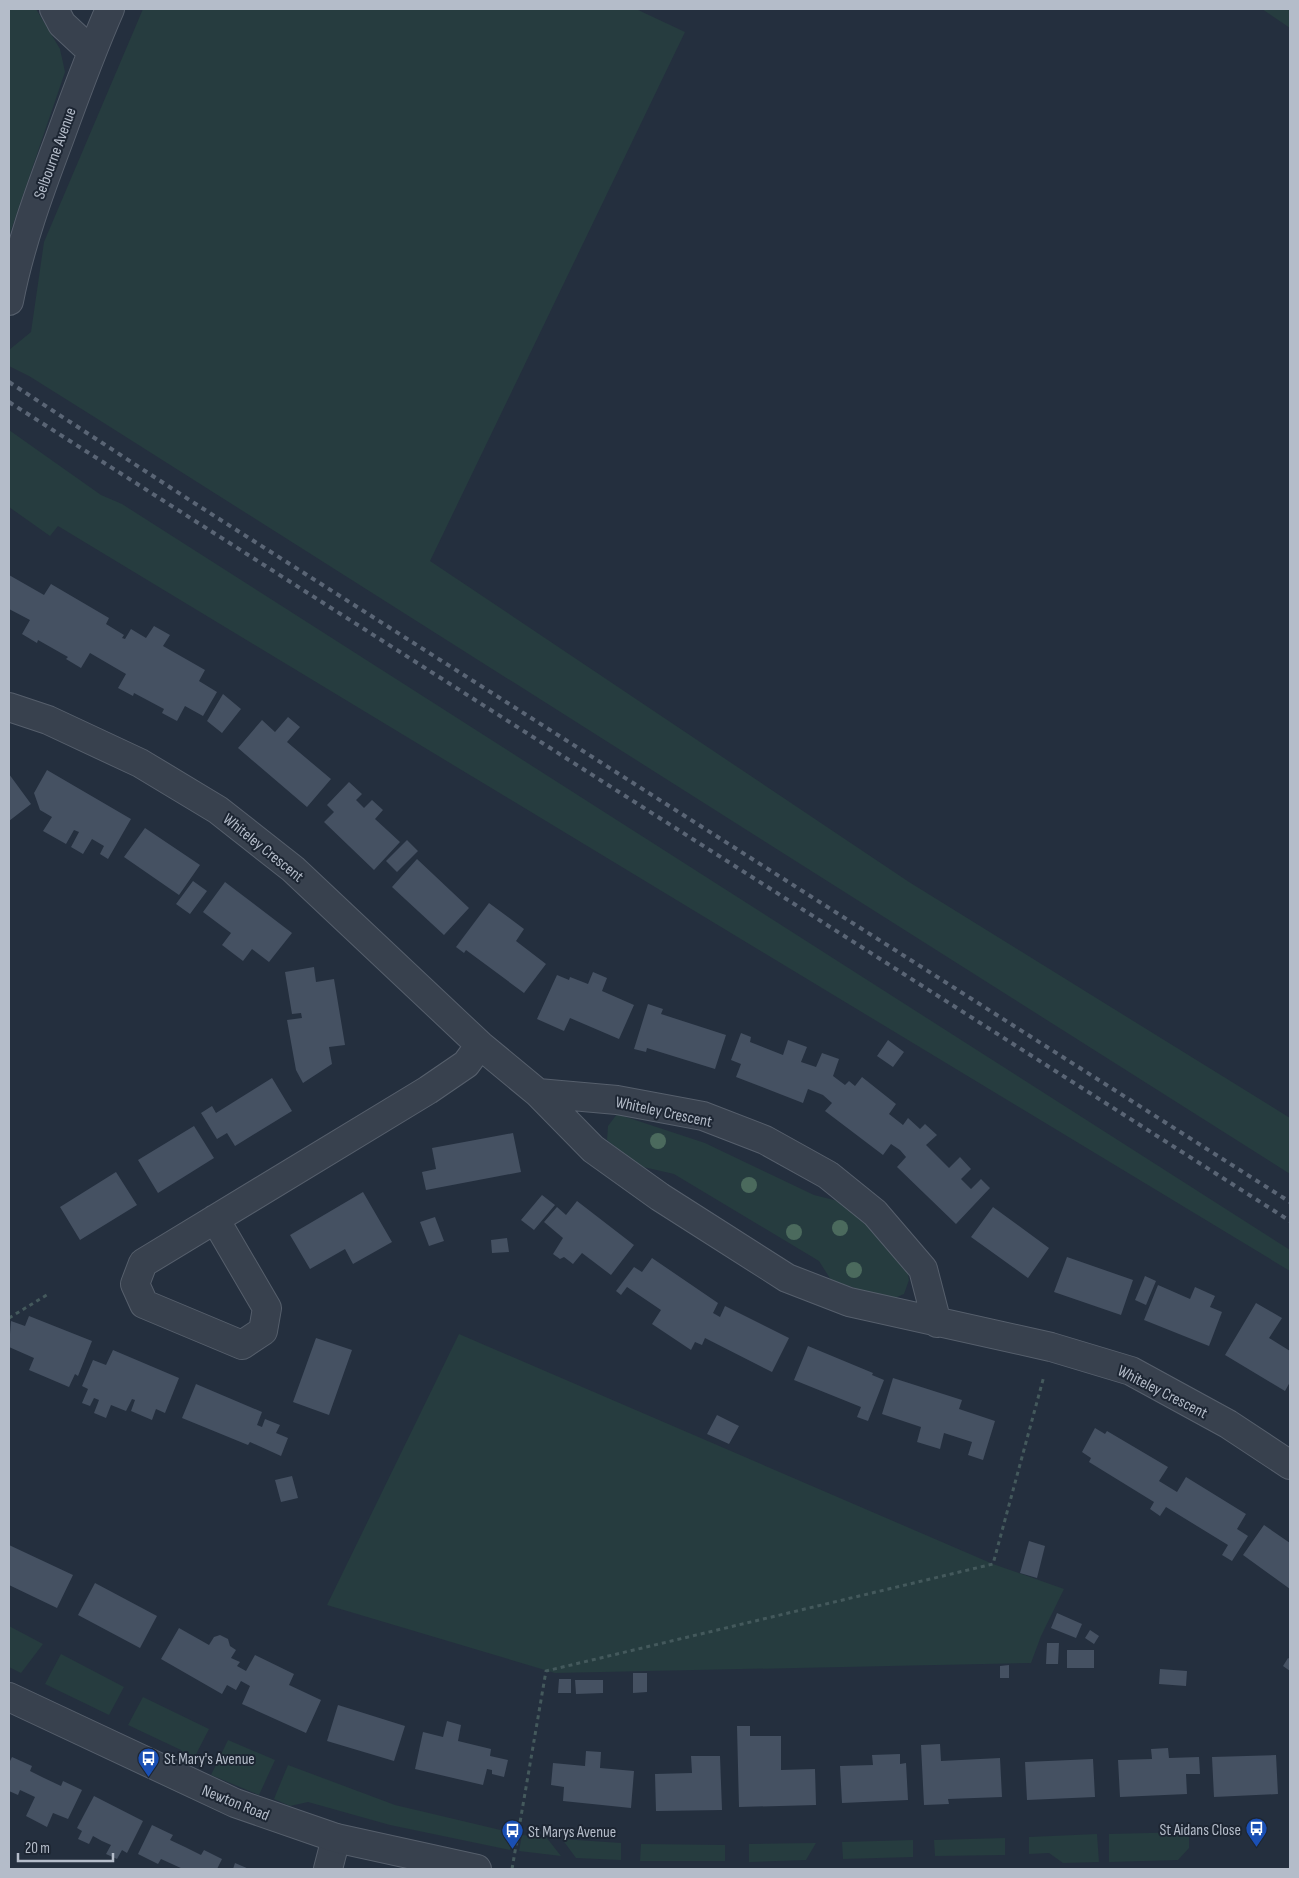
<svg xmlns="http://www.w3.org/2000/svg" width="1299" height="1878" font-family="'Sofia Sans Condensed',sans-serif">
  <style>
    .green { fill: #263c3f }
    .building { fill: #455162 }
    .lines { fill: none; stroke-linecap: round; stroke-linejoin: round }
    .minor-casing { stroke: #565f6c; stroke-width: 30 }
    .tertiary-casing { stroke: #565f6c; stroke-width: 30 }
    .path { stroke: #44595c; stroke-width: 3; stroke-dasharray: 4 4; stroke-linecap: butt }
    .minor { stroke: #38414e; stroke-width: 28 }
    .tertiary { stroke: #38414e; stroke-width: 28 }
    .rail { stroke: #5a6575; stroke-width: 4; stroke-dasharray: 5 5; stroke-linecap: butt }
    .tree { fill: #4b6a5d }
    .labels { text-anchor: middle; stroke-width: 4; stroke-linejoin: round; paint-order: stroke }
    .street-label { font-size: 16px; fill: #b4bcc9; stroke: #1d2633 }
    .poi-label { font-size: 16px; fill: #b4bcc9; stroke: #1d2633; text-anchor: start }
  </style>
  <rect width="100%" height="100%" fill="#242f3e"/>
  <!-- green -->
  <path class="green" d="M9,9H36L60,49L65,72L9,236Z
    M143,9H636L685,32L430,561L909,882L1290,1118V1174L96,418L29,376L9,366V350L31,332L44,242Z
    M1262,9H1290V28Z
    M9,430L101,495L122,504L1290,1250V1271L58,526L50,536L9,507Z
    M617,1114L705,1143L814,1195L846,1203L906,1265L909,1280L904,1294L890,1300L831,1280L819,1261L674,1174L639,1166L607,1140L608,1126Z
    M459,1334L993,1564L1064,1589L1041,1636L1031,1663L555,1673L327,1605Z
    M9,1626L43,1644L21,1673L9,1667Z
    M61,1654L124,1687L109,1715L45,1684Z
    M143,1697L209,1729L190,1766L181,1750L128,1725Z
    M228,1740L275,1760L259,1795L211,1775Z
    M288,1765L395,1805L513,1833L510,1850L390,1825L308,1802L290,1806L274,1799Z
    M1189,1832V1848L1178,1860L1109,1862V1834Z
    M1097,1834L1099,1862L1063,1863L1049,1853L1029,1854V1837Z
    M522,1835L546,1837L561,1856L519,1851Z
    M1005,1838V1855L935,1856L934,1840Z
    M562,1839L621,1843V1860L576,1858Z
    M913,1840V1857L843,1859L842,1842Z
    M816,1843L806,1860L749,1862V1844Z
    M641,1844L725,1845V1861H640Z"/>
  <!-- building -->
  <path class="building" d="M9,575L44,595L51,584L109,618L106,624L124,635L122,638L125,639L131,629L146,638L154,626L170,635L163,646L205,670L199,681L217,692L203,716L185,706L177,721L162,713L164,709L134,693L133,696L118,688L126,674L90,653L81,668L66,659L68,657L38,640L37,643L22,634L30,620L9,609Z
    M223,694L241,709L222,733L207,721Z
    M288,717L300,727L287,742L331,779L307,807L238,748L262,720L275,732Z
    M47,770L131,819L108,859L100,854L104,846L92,839L83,854L71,847L79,832L74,830L66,844L43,831L52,817L40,810L34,793Z
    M9,774L31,804L9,821Z
    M349,782L362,794L356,800L364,808L372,800L383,810L375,819L400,842L374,870L324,822L334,812L327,805Z
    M145,828L200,865L179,895L124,857Z
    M407,840L418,851L397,872L386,861Z
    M417,859L469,908L444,935L392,887Z
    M193,881L207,891L190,914L176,904Z
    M225,882L292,933L269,962L252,949L243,961L222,945L231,933L203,912Z
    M489,903L524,929L516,941L546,964L524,993L466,950L464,953L456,947Z
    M314,967L316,982L334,979L345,1045L329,1047L332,1064L303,1083L296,1070L287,1020L302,1018L301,1013L292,1014L285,972Z
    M593,972L607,978L602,991L634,1005L619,1039L570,1018L564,1031L537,1019L557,975L569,980L570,977L588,984Z
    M648,1004L663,1009L661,1014L726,1035L715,1069L647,1048L646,1052L634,1049Z
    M741,1033L751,1037L750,1042L783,1055L788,1040L807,1047L801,1062L816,1067L822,1053L839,1059L833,1076L845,1085L849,1081L855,1086L862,1077L896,1104L889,1114L903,1125L908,1118L920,1129L925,1124L937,1135L926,1145L949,1168L960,1157L971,1169L961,1179L971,1189L981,1179L990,1188L956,1224L897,1167L906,1157L900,1150L891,1144L883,1155L825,1111L832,1103L823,1095L808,1089L803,1103L736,1077L741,1064L731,1060Z
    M888,1040L904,1052L893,1067L877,1056Z
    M272,1078L292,1111L235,1146L227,1133L217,1139L201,1113L212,1106L216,1113Z
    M194,1126L214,1158L158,1193L138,1160Z
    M513,1133L521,1172L426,1190L422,1172L436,1169L432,1148Z
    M116,1172L137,1205L80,1240L60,1207Z
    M363,1192L392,1242L353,1264L345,1249L310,1269L290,1235Z
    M542,1195L555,1205L534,1230L521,1220Z
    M577,1201L634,1245L611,1275L582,1253L573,1264L564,1257L560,1259L553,1254L563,1238L544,1222L557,1207L566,1215Z
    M993,1207L1049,1248L1028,1278L971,1237Z
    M435,1217L444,1241L429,1246L420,1222Z
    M507,1238L509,1252L492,1253L491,1240Z
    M1067,1257L1133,1280L1121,1315L1054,1292Z
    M652,1258L718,1303L713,1313L720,1317L725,1306L789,1338L772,1372L705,1338L702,1345L695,1342L691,1350L652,1324L661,1310L627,1287L621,1295L616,1291L634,1267L642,1272Z
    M1145,1276L1156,1281L1146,1305L1135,1300Z
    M1158,1285L1190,1299L1195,1287L1215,1296L1210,1307L1222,1312L1209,1346L1144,1320Z
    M1256,1303L1282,1318L1269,1338L1290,1351V1382L1285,1391L1225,1355Z
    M29,1316L92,1341L78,1376L75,1374L69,1387L29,1370L34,1358L9,1347L11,1321L25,1326Z
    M316,1338L352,1350L329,1415L293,1402Z
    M808,1346L873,1373L872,1375L884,1380L868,1421L857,1417L861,1407L794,1380Z
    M113,1350L179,1378L165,1413L156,1409L152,1420L131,1411L135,1400L132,1399L126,1411L111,1405L106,1418L94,1413L99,1400L94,1398L90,1406L82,1403L88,1389L82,1386L93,1360L106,1365Z
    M893,1378L962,1400L959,1409L995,1421L983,1460L968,1455L972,1442L944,1433L940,1449L917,1442L921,1427L882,1414Z
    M196,1384L262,1412L257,1425L262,1427L265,1419L280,1425L276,1433L288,1438L281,1456L250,1442L248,1445L182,1418Z
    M717,1415L739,1426L729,1444L707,1434Z
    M1095,1428L1105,1434L1107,1431L1168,1467L1159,1481L1177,1492L1186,1477L1246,1514L1237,1529L1248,1536L1232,1561L1222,1555L1228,1545L1166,1507L1160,1516L1150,1509L1154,1502L1089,1462L1091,1458L1082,1452Z
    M292,1476L298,1498L281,1502L275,1480Z
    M1264,1525L1290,1543V1589L1243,1555Z
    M1029,1541L1045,1546L1037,1578L1020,1573Z
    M9,1545L73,1575L57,1608L9,1585Z
    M95,1583L157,1616L140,1648L78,1615Z
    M1057,1613L1082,1624L1076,1638L1051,1628Z
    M179,1628L209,1645L214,1637L220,1635L228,1639L230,1646L236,1650L231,1658L240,1662L237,1666L246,1671L255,1655L294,1674L289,1685L321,1700L306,1733L242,1704L250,1686L241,1681L236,1690L227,1685L222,1694L161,1659Z
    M1090,1630L1099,1636L1094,1644L1085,1638Z
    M1047,1643H1059L1058,1664H1046Z
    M1067,1650H1094V1668H1067Z
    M1288,1658L1290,1659V1671L1283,1666Z
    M1009,1665V1678H1000V1666Z
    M1160,1669L1187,1671L1186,1686L1159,1684Z
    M633,1673H647V1692L633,1693Z
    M559,1679H571V1693H558Z
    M575,1680H603V1693L576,1694Z
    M338,1705L405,1726L394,1761L327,1741Z
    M447,1721L461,1725L458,1741L491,1749L490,1756L508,1760L504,1777L492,1774V1770L487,1769L483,1785L415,1769L423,1732L443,1737Z
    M737,1726H750V1736H781V1770L815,1769L816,1805L739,1807Z
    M940,1744L941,1761L1000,1758L1002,1797L948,1799L949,1804L924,1805L921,1745Z
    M1168,1748L1169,1758L1199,1757L1200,1774H1186L1187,1794L1120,1797L1118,1760L1152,1759L1151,1749Z
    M586,1751L601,1752L600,1768L634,1771L631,1808L563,1801L564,1787L551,1785L553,1763L585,1766Z
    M900,1754V1764L906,1763L908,1800L842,1803L840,1766L873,1765L872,1755Z
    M1276,1755L1278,1794L1214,1797L1212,1757Z
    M691,1756H720L722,1810L656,1811L655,1774L692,1773Z
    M12,1757L32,1766L30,1771L44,1778L61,1786L63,1781L82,1790L68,1819L53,1813L47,1827L26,1816L35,1797L20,1790L18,1795L9,1791V1763Z
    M1093,1759L1095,1797L1027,1800L1025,1762Z
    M94,1796L143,1821L127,1853L122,1850L117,1859L106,1854L111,1845L102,1841L93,1836L89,1844L78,1839L82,1831L77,1828Z
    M152,1825L173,1835L170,1840L185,1847L201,1855L204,1850L222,1859L217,1869H183L161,1859L158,1864L138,1854Z
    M235,1863L249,1869H233Z"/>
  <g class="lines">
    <defs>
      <path id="minor" d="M54,9L62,24L91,51
        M9,301C20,245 39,193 59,140C75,96 91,52 110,9
        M9,707L48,720L140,763L218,810L293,869L480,1045L538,1093L593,1149L660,1197L787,1278L849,1302L1051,1347L1131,1371L1228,1424L1290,1465
        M538,1093L617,1100L703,1116L765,1140L828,1175L875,1213L923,1269L937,1323
        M215,1219L267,1308L263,1331L242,1345L144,1304L135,1284L143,1263L428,1090L466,1064L480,1045
        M328,1869L336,1838"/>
      <path id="tertiary" d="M9,1697L235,1803L336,1838L477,1869"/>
    </defs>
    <!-- minor casing -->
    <use href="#minor" class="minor-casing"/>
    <!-- tertiary casing -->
    <use href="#tertiary" class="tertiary-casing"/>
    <!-- path -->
    <path class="path" d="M9,1318L50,1293
      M512,1869L546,1671L993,1564L1044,1376"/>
    <!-- minor -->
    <use href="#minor" class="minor"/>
    <!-- tertiary -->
    <use href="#tertiary" class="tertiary"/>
    <!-- rail -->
    <path class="rail" d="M9,382L191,501L1290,1202
      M9,402L1290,1221"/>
  </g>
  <!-- trees -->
  <g class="tree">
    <circle cx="658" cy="1141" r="8"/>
    <circle cx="749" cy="1185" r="8"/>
    <circle cx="840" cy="1228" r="8"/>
    <circle cx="794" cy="1232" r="8"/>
    <circle cx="854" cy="1270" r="8"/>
  </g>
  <!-- icons -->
  <defs>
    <symbol id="bus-pin" viewBox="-11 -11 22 30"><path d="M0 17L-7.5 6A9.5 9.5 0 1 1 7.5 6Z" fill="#1a4fb4" stroke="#1d2633"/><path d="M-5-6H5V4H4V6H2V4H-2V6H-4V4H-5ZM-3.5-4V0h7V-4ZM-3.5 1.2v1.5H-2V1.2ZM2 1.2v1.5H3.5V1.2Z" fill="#fff"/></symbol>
  </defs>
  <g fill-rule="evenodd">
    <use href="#bus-pin" x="136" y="1746" width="25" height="34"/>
    <use href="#bus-pin" x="1244" y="1816" width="25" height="34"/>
    <use href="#bus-pin" x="500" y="1818" width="25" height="34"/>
  </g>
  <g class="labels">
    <!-- street labels -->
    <g class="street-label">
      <text transform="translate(54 153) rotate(-70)" y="6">Selbourne Avenue</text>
      <text transform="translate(264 847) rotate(39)" y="6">Whiteley Crescent</text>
      <text transform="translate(664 1111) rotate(12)" y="6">Whiteley Crescent</text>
      <text transform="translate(1163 1391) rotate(27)" y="6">Whiteley Crescent</text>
      <text transform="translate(236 1802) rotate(22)" y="6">Newton Road</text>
    </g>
    <!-- poi labels -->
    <g class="poi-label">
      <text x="164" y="1764">St Mary's Avenue</text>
      <text x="1241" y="1835" text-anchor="end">St Aidans Close</text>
      <text x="528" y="1837">St Marys Avenue</text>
    </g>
  </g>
  <!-- border -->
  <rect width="1299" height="1878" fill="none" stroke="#b4bcc9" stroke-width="20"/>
  <!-- scale -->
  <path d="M18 1853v8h95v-8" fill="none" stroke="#b4bcc9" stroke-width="2.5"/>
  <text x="25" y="1853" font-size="15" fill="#b4bcc9" stroke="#1d2633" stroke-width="4" paint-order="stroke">20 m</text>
</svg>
